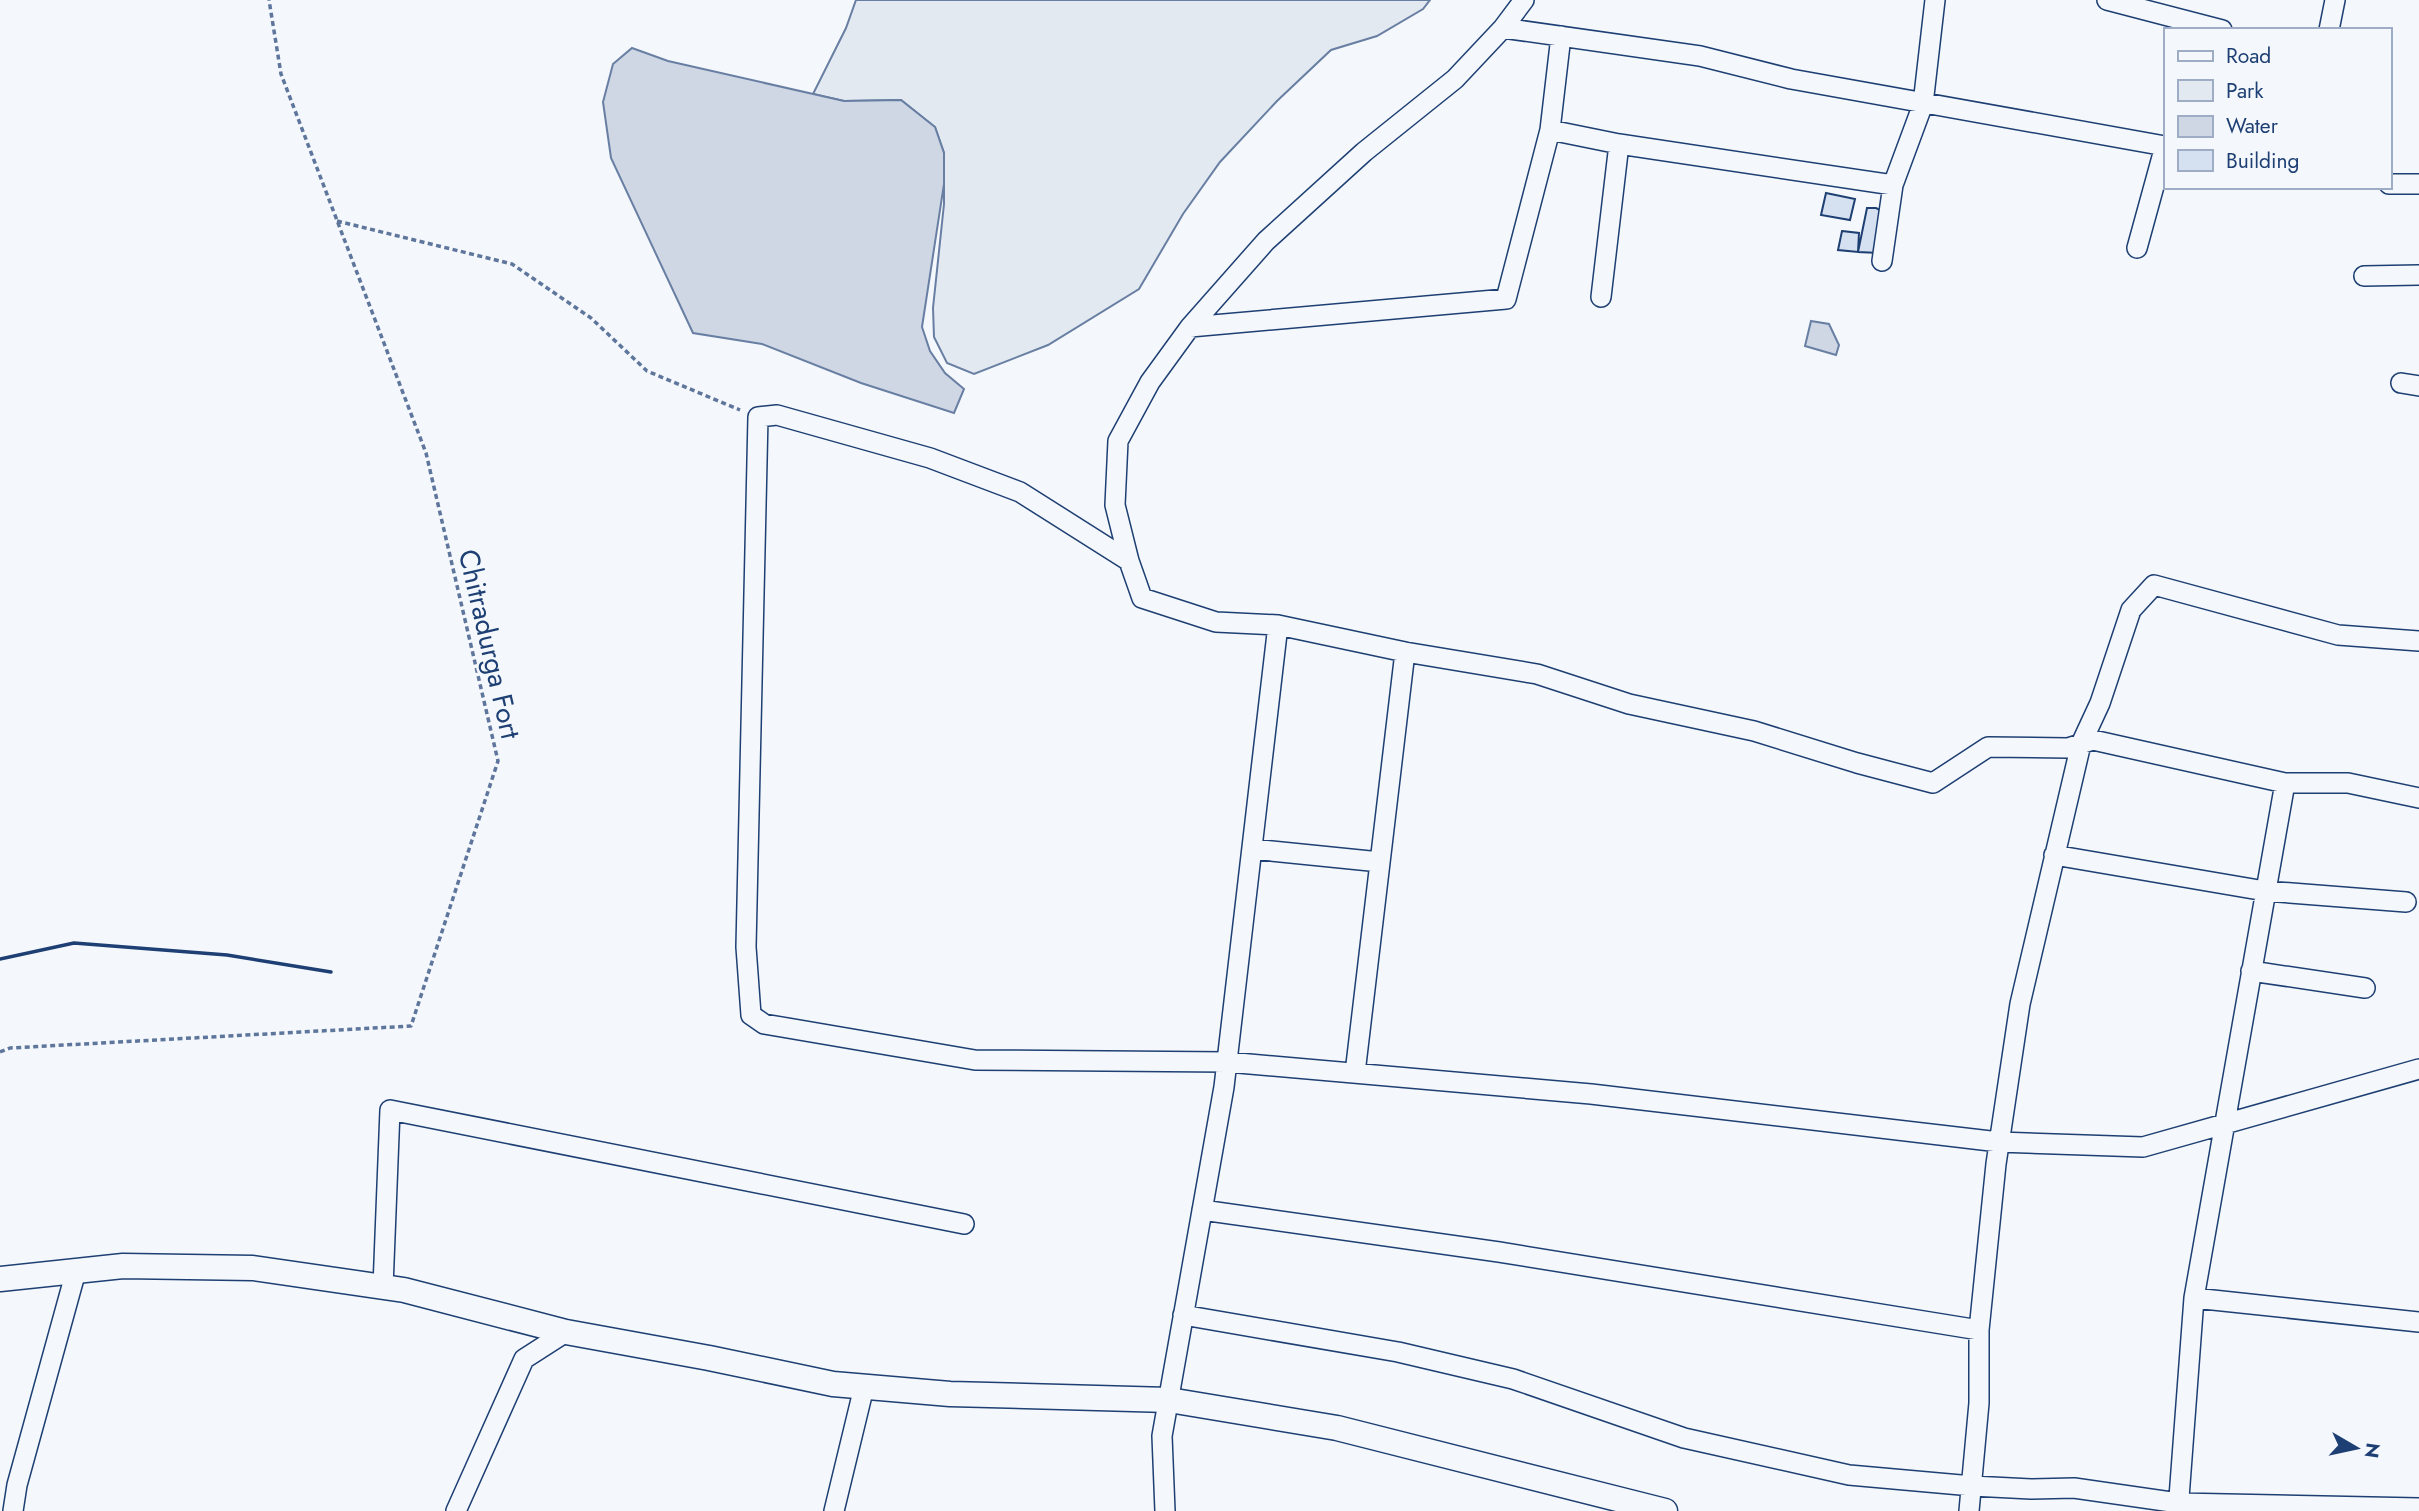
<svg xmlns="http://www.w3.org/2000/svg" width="2419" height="1511" font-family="Jost,sans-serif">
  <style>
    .green { fill: #e3e9f0; stroke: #687fa3; stroke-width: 2 }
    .water { fill: #cfd7e4; stroke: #687fa3; stroke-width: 2 }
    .building { fill: #d5e0f0; stroke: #1d3f73; stroke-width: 2 }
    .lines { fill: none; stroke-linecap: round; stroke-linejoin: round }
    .minor-casing { stroke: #1d3f73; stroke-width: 22 }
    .tertiary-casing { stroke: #1d3f73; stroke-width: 27 }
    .path { stroke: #5e769c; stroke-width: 3.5; stroke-dasharray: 5 3.5; stroke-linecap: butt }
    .minor { stroke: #f4f7fb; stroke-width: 19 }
    .tertiary { stroke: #f4f7fb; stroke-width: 24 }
    .wall { stroke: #1d3f73; stroke-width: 3.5 }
    .labels { text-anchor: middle; stroke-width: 5; stroke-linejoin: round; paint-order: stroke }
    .street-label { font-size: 28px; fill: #1d3f73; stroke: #f4f7fb }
  </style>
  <rect width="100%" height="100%" fill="#f4f7fb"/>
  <!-- green -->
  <path class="green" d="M856,0H1430L1423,9L1377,36L1331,50L1277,101L1220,162L1183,214L1139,289L1048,345L974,374L947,363L934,337L933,308L944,204V153L935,127L901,100L844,101L813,94L846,28Z"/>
  <!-- water -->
  <path class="water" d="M632,48L668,61L844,101L901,100L935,127L944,153V184L922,327L930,351L945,373L964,389L954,413L861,383L762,344L693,333L611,158L603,102L613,64Z
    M1811,321L1829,324L1839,345L1836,355L1805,346Z"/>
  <!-- building -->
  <path class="building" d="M1826,193L1855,199L1850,220L1821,215Z
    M1867,208H1876L1884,212L1879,253L1858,252Z
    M1842,231L1859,233L1858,252L1838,250Z"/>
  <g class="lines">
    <defs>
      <path id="minor" d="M1524,0L1503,28L1455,79L1364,152L1266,241L1190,327L1150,382L1118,441L1115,505L1129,561L1142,598L1216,622L1278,625L1405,652L1537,674L1629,704L1754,731L1857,763L1933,783L1988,747L2068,748L2093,740L2285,783H2348L2419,798
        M2107,0L2222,30
        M1503,28L1700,56L1791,79L2165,146
        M2329,30L2335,0
        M1550,130L1619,144L1893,185
        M2389,184H2419
        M2137,248L2165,146
        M1882,261L1893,185L1923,104L1935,0
        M2364,276L2419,275
        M1601,297L1619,144
        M1190,327L1506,299L1550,130L1561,36
        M2401,383L2419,386
        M1129,561L1020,492L930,458L777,415L758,417L746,947L751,1015L764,1024L975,1060L1227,1062L1591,1094L1999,1142L2143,1147L2419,1069
        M1252,849L1380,862
        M2054,855L2265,891L2406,902
        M2251,971L2365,988
        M1355,1073L1405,652
        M1202,1210L1499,1252L1979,1330
        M383,1287L390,1110L964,1224
        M2194,1298L2419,1322
        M1183,1315L1398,1352L1513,1379L1684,1438L1849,1475L1972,1486L2031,1489L2074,1488L2178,1503L2419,1508
        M13,1511L17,1485L76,1271
        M456,1511L524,1359L566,1332
        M834,1511L864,1387
        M1165,1511L1162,1436L1224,1087L1278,625
        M1969,1511L1979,1403V1330L1996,1164L2020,1004L2081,744L2100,703L2131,610L2154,585L2338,635L2419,641
        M2178,1511L2194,1298L2285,783"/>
      <path id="tertiary" d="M0,1279L123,1266L253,1268L404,1290L566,1332L709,1358L833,1384L950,1394L1169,1400L1337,1428L1665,1511"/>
    </defs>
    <!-- minor casing -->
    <use href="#minor" class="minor-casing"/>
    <!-- tertiary casing -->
    <use href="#tertiary" class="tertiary-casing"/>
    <!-- path -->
    <path class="path" d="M337,221L512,264L591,318L647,371L740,410
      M0,1052L10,1048L411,1026L498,761L426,453L281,74L269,0"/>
    <!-- minor -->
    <use href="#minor" class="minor"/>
    <!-- tertiary -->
    <use href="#tertiary" class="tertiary"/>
    <!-- wall -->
    <path class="wall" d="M0,959L74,943L227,955L331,972"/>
  </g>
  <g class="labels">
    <!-- street labels -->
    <g class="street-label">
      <text transform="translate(490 644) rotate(77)" y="10">Chitradurga Fort</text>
    </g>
  </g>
  <!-- legend -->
  <rect x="2164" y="28" width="228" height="161" fill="#f4f7fb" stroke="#9eadc5" stroke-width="2"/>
  <rect x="2178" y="51" width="35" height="10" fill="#f4f7fb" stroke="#9eadc5" stroke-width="2"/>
  <text x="2226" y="63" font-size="21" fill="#1d3f73">Road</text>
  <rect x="2178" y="80" width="35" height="21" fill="#e3e9f0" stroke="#9eadc5" stroke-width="2"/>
  <text x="2226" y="98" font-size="21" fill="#1d3f73">Park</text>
  <rect x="2178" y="116" width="35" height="21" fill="#cfd7e4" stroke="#9eadc5" stroke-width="2"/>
  <text x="2226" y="133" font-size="21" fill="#1d3f73">Water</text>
  <rect x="2178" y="150" width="35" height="21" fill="#d5e0f0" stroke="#9eadc5" stroke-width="2"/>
  <text x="2226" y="168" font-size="21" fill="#1d3f73">Building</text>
  <!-- north arrow -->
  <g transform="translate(2356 1448) rotate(99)" stroke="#f4f7fb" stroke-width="5" paint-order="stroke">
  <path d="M0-5L12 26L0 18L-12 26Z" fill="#1d3f73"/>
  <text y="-10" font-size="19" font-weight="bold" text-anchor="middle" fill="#1d3f73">N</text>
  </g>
</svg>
